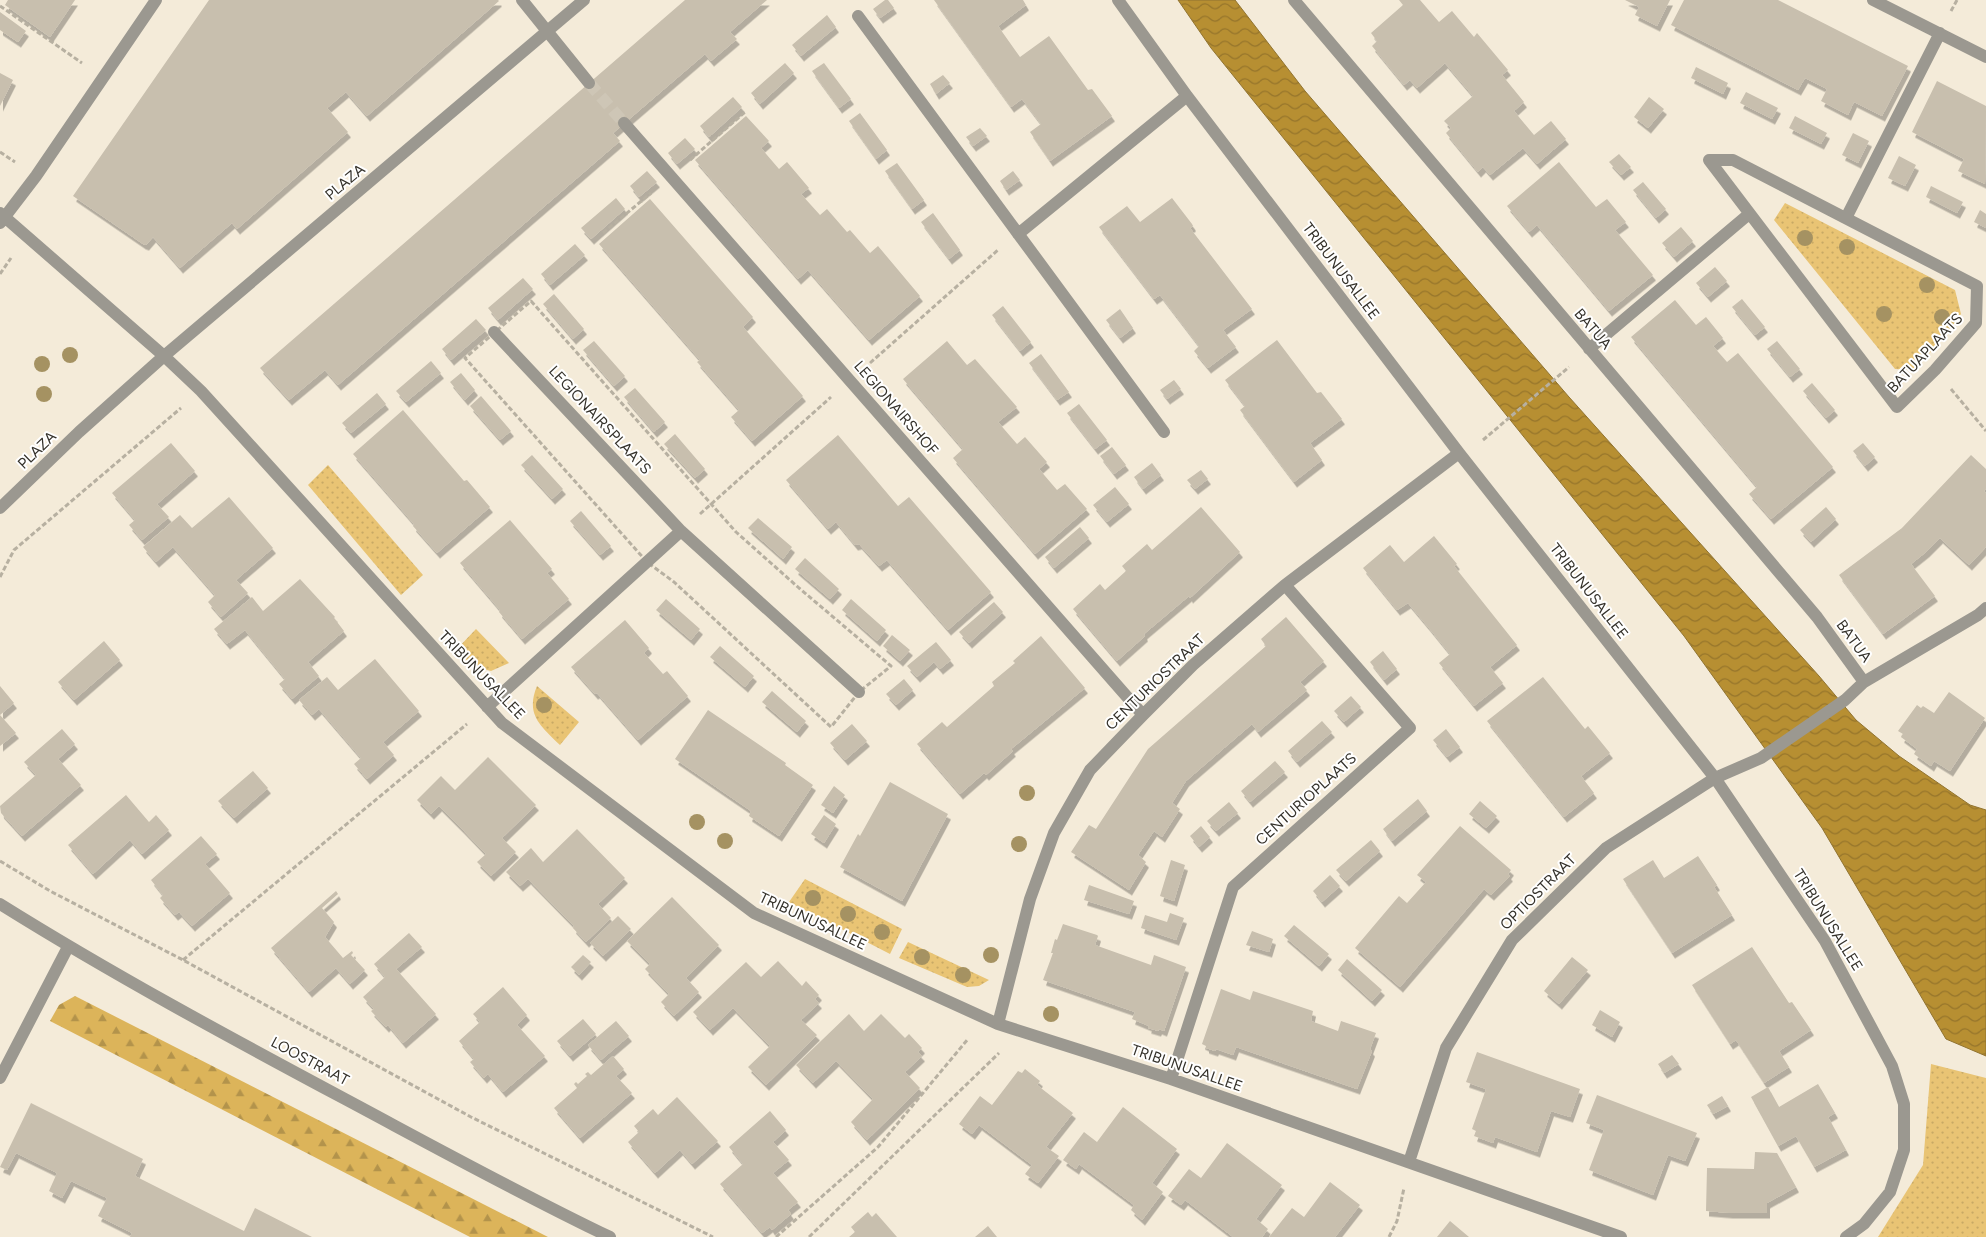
<svg xmlns="http://www.w3.org/2000/svg" width="1986" height="1237" font-family="Figtree,sans-serif">
  <style>
    .grass { fill: url(#grass-dots) }
    .forest { fill: url(#forest-firs) }
    .water { fill: url(#water-waves); stroke: #907330 }
    .building { fill: #c8bfae; filter: url(#shadow) }
    .lines { fill: none; stroke-linecap: round; stroke-linejoin: round }
    .minor-tunnel { stroke: #cec6b6; stroke-width: 12; stroke-dasharray: 12 6; stroke-linecap: butt }
    .path { stroke: #b7b0a1; stroke-width: 3; stroke-dasharray: 5 2.5; stroke-linecap: butt }
    .minor { stroke: #9b9890; stroke-width: 12 }
    .tree { fill: #a59262 }
    .labels { text-anchor: middle; stroke-width: 4; stroke-linejoin: round; paint-order: stroke }
    .street-label { font-size: 15px; fill: #34312a; stroke: #fff }
  </style>
  <defs>
    <pattern id="grass-dots" width="8" height="8" patternUnits="userSpaceOnUse" patternTransform="scale(1.25)"><rect width="8" height="8" fill="#e9c474"/><path d="M2 2h.1M6 6h.1" fill="none" stroke="#c8a965" stroke-width="1.8" stroke-linecap="round"/></pattern>
    <pattern id="forest-firs" width="22" height="20" patternUnits="userSpaceOnUse" patternTransform="scale(1.25)"><rect width="22" height="20" fill="#dcb45a"/><path d="M5 1l3.5 6h-7zM16 11l3.5 6h-7z" fill="#b3934b"/></pattern>
    <pattern id="water-waves" width="16" height="10" patternUnits="userSpaceOnUse" patternTransform="scale(1.25)"><rect width="16" height="10" fill="#b78f32"/><path d="M0 5q4-4 8 0t8 0" fill="none" stroke="#96752b"/></pattern>
    <filter id="shadow"><feDropShadow dx="3" dy="5.5" stdDeviation="0" flood-color="#0004"/></filter>
  </defs>
  <rect width="100%" height="100%" fill="#f4ebd9"/>
  <!-- grass -->
  <path class="grass" d="M1785,203L1955,290L1961,314L1939,344L1912,370L1895,369L1774,220Z
    M328,465L423,575L401,595L308,485Z
    M476,629L509,663L491,671L473,666L456,650Z
    M537,686L579,722L560,745C541,726 525,715 537,686Z
    M805,879L902,929L890,954L789,902Z
    M908,942L989,980L979,986L967,987L899,958Z
    M1931,1064L1986,1078V1237H1878L1923,1165Z"/>
  <!-- forest -->
  <path class="forest" d="M75,996L548,1237H470L50,1021L59,1005Z"/>
  <!-- water -->
  <path class="water" d="M1178,0H1235L1305,91L1450,259L1569,397L1819,676L1856,720L1899,756L1970,805L1986,810V1056L1946,1039L1822,828L1684,636L1211,48Z"/>
  <!-- building -->
  <path class="building" d="M8,0H75L50,37L5,5Z
    M209,0H498L499,1L367,116L346,92L327,108L348,132L237,229L232,223L180,268L153,237L146,245L143,244L73,196Z
    M685,0H767L730,32L737,39L711,61L705,54L613,133L620,141L338,385L325,370L289,400L260,368Z
    M885,0H888L894,8L880,18L873,9Z
    M934,0H1023L1026,5L998,26L1020,57L1049,36L1088,90L1092,89L1112,116L1050,161L1030,132L1041,124L1022,99L1011,107Z
    M1399,0H1420L1439,22L1452,11L1474,37L1477,33L1508,70L1502,75L1524,102L1514,111L1534,135L1551,121L1566,139L1537,164L1523,148L1490,175L1483,167L1478,172L1446,133L1451,128L1444,121L1473,96L1445,63L1417,88L1410,80L1404,85L1372,46L1377,41L1371,33L1403,5Z
    M1625,0H1670L1657,26L1635,15L1639,7Z
    M1684,0H1778L1908,66L1882,116L1854,102L1848,115L1846,114L1821,101L1827,89L1805,78L1798,90L1671,25Z
    M0,12L26,31L18,42L0,30Z
    M827,15L836,27L801,56L792,45Z
    M785,63L794,73L760,104L751,93Z
    M824,63L851,99L839,108L812,71Z
    M1696,67L1728,83L1723,94L1691,78Z
    M0,73L13,80L0,106Z
    M943,75L950,83L936,94L930,84Z
    M1937,81L1986,106L1985,184L1958,171L1964,159L1912,132Z
    M1746,92L1778,108L1772,119L1740,103Z
    M733,97L742,107L709,137L700,126Z
    M1649,97L1664,109L1648,128L1634,117Z
    M860,113L887,150L876,159L849,121Z
    M746,116L769,141L761,148L779,169L787,162L809,188L801,194L820,215L827,209L847,232L850,230L870,253L878,246L920,296L869,340L808,270L798,279L695,160Z
    M1795,116L1827,133L1821,144L1789,128Z
    M980,128L987,136L973,146L966,137Z
    M1853,133L1869,141L1858,163L1842,155Z
    M685,138L695,149L677,164L668,153Z
    M1619,154L1631,167L1621,175L1609,162Z
    M1899,156L1916,165L1905,186L1888,178Z
    M1559,162L1596,207L1607,199L1626,222L1615,230L1653,275L1609,311L1537,225L1529,232L1507,206Z
    M897,163L924,200L912,209L885,171Z
    M647,171L657,182L639,197L630,186Z
    M1013,171L1020,180L1006,190L1000,181Z
    M1643,182L1666,209L1656,218L1633,190Z
    M1931,186L1963,202L1957,213L1926,197Z
    M616,198L625,209L591,239L581,228Z
    M1172,198L1192,224L1193,226L1190,228L1252,309L1223,330L1236,347L1208,368L1194,351L1199,346L1160,295L1154,299L1099,227L1127,206L1140,222Z
    M650,199L753,317L743,327L803,396L752,441L731,417L739,410L698,363L697,362L700,360L599,244Z
    M1980,210L1986,214V228L1974,222Z
    M933,213L960,250L949,259L921,222Z
    M1681,227L1693,241L1674,257L1662,243Z
    M575,244L585,255L550,285L541,274Z
    M1715,267L1727,281L1708,297L1696,283Z
    M523,278L533,289L498,320L488,308Z
    M554,294L584,329L573,339L543,304Z
    M1742,299L1765,327L1755,335L1732,307Z
    M1675,300L1696,325L1706,317L1723,338L1713,346L1727,362L1738,353L1833,467L1771,519L1749,494L1757,487L1631,337Z
    M1003,306L1031,342L1020,351L992,315Z
    M1120,309L1133,328L1120,338L1106,320Z
    M476,319L486,330L451,360L442,349Z
    M1277,340L1317,393L1321,392L1342,419L1310,443L1322,460L1294,482L1240,410L1245,406L1225,380Z
    M594,341L625,376L614,386L583,350Z
    M947,341L967,365L975,359L1017,407L998,422L1017,444L1025,437L1047,462L1039,469L1057,490L1065,484L1087,509L1035,554L953,458L963,449L903,379Z
    M1777,341L1800,369L1790,377L1767,349Z
    M1041,354L1069,392L1057,400L1029,363Z
    M431,361L441,373L406,402L396,391Z
    M461,373L475,390L465,400L450,382Z
    M1174,380L1181,389L1167,399L1160,390Z
    M1812,383L1835,410L1826,418L1803,391Z
    M635,388L665,422L654,432L624,397Z
    M377,393L386,404L351,433L342,423Z
    M481,396L511,431L500,440L470,406Z
    M1079,404L1107,440L1095,449L1067,413Z
    M403,410L464,481L467,480L490,507L437,553L413,526L414,524L353,454Z
    M675,434L705,469L695,478L664,444Z
    M838,435L898,506L909,497L991,592L948,630L887,560L879,566L859,544L855,545L836,522L828,529L786,480Z
    M171,443L195,471L157,504L169,517L142,540L129,525L135,520L112,493Z
    M1863,443L1875,457L1865,466L1853,451Z
    M1112,447L1126,465L1114,474L1100,456Z
    M532,455L563,489L552,499L521,465Z
    M1971,455L1986,469V489L1984,491L1986,493V547L1969,565L1940,538L1926,552L1911,564L1935,596L1883,634L1839,575L1902,528Z
    M1152,463L1161,475L1143,489L1134,477Z
    M1201,470L1208,479L1195,489L1187,480Z
    M1115,487L1129,504L1107,522L1093,505Z
    M229,497L273,548L236,580L248,593L221,617L208,602L215,595L173,547L156,562L143,547L180,515L192,528Z
    M1201,507L1240,552L1190,598L1189,596L1144,634L1145,636L1117,661L1073,609L1100,584L1105,590L1126,571L1122,566L1147,544L1152,550Z
    M1826,507L1836,519L1811,542L1800,530Z
    M581,511L611,546L600,555L570,521Z
    M758,518L792,547L783,559L748,528Z
    M510,520L552,569L547,573L569,599L522,639L499,612L500,610L460,563Z
    M1080,527L1089,538L1054,568L1045,557Z
    M1434,536L1457,564L1454,566L1517,645L1490,667L1503,683L1474,706L1439,663L1450,654L1429,628L1408,603L1397,610L1363,568L1390,545L1404,562Z
    M805,558L839,589L830,599L795,569Z
    M300,579L335,617L334,618L344,631L308,662L319,676L292,699L279,684L285,679L245,630L227,644L214,629L252,597L263,611Z
    M666,599L700,629L691,640L656,610Z
    M851,599L886,630L877,641L842,610Z
    M994,602L1003,612L969,643L959,632Z
    M1286,617L1324,661L1300,682L1307,690L1306,691L1258,732L1252,724L1186,781L1172,803L1180,809L1162,837L1154,831L1138,855L1146,862L1129,890L1071,852L1089,825L1096,829L1148,749L1266,646L1261,639Z
    M625,620L649,648L644,653L663,674L667,671L688,696L638,740L597,693L595,694L571,667Z
    M892,635L910,650L900,661L883,646Z
    M1041,636L1085,688L1011,749L1013,751L986,775L984,773L960,794L917,744L942,722L947,727L994,686L992,682L1015,663L1013,661Z
    M104,641L120,660L74,700L58,682Z
    M936,642L951,660L940,669L934,662L917,677L907,666Z
    M720,646L754,676L745,687L710,657Z
    M1383,651L1397,669L1384,680L1370,662Z
    M375,659L419,711L383,742L394,755L367,779L354,764L361,758L319,709L312,715L299,700L327,677L338,690Z
    M1543,677L1585,729L1588,726L1610,753L1581,776L1594,793L1564,817L1487,721Z
    M904,679L913,690L896,705L886,694Z
    M0,686L14,703L0,715L16,733L0,746Z
    M772,691L806,721L797,732L762,702Z
    M1949,692L1985,718L1950,771L1934,761L1931,766L1914,754L1917,749L1901,737L1903,734L1898,731L1917,705L1921,708L1923,706L1934,713Z
    M1351,696L1361,707L1344,722L1334,711Z
    M708,710L786,763L785,765L813,785L779,836L749,816L751,811L675,759Z
    M1322,721L1332,732L1297,762L1288,751Z
    M852,724L867,741L845,760L830,743Z
    M62,729L75,744L58,759L81,785L22,836L1,813L0,806L36,775L24,762Z
    M1446,729L1460,747L1447,757L1433,740Z
    M488,757L536,805L502,838L516,852L491,876L477,862L486,854L462,829L439,806L431,814L417,800L441,776L455,790Z
    M1275,761L1285,772L1250,802L1241,791Z
    M253,771L268,788L234,818L218,801Z
    M890,782L948,814L902,901L840,867L858,834L860,836Z
    M834,786L845,795L833,813L821,805Z
    M126,795L149,822L156,815L169,830L142,854L130,840L93,874L68,845Z
    M1418,799L1427,811L1392,841L1383,829Z
    M1480,801L1497,816L1486,828L1469,814Z
    M1229,802L1238,813L1216,831L1207,821Z
    M824,815L836,824L824,843L811,834Z
    M1201,826L1210,837L1199,847L1190,836Z
    M1460,826L1511,870L1508,874L1510,876L1491,895L1484,889L1400,987L1355,948L1399,896L1407,903L1426,882L1417,875Z
    M577,829L625,878L598,904L611,918L586,942L573,928L574,926L528,879L520,886L506,872L531,848L543,862Z
    M201,836L217,854L205,864L230,893L192,926L179,912L175,915L160,898L163,895L151,880Z
    M1371,840L1380,851L1346,881L1336,870Z
    M1698,856L1717,885L1714,887L1732,915L1672,953L1623,879L1653,860L1664,878Z
    M1171,860L1185,865L1174,901L1160,896Z
    M1330,875L1340,886L1322,902L1313,891Z
    M1089,885L1134,901L1129,914L1084,900Z
    M336,891L338,894L322,908L334,922L325,937L343,958L352,951L353,953L351,955L365,970L350,984L336,968L309,992L271,948Z
    M672,897L719,945L686,978L699,992L674,1016L661,1002L669,994L645,969L650,964L627,941Z
    M1170,913L1184,918L1176,940L1141,928L1145,915L1167,922Z
    M618,916L631,929L603,956L590,943Z
    M1063,924L1097,935L1098,936L1095,945L1151,965L1154,955L1186,967L1164,1031L1159,1029L1158,1031L1148,1028L1149,1026L1132,1019L1135,1012L1043,980L1053,953H1051L1055,939L1057,940Z
    M1294,925L1329,954L1319,966L1284,936Z
    M1252,931L1273,939L1269,952L1246,945Z
    M409,933L422,947L396,969L436,1014L403,1043L388,1025L386,1027L371,1011L374,1009L363,997L385,977L374,964Z
    M1752,947L1789,1003L1792,1002L1811,1030L1779,1051L1789,1067L1764,1083L1736,1040L1730,1044L1692,985Z
    M583,955L591,962L579,975L571,967Z
    M1572,957L1588,970L1559,1004L1544,991Z
    M1347,959L1382,990L1372,1001L1338,970Z
    M778,961L802,986L806,981L819,995L815,999L819,1003L801,1020L817,1035L766,1085L748,1067L770,1046L733,1008L710,1030L693,1012L746,962L761,977Z
    M503,987L527,1015L517,1025L545,1056L503,1092L488,1074L484,1078L470,1062L474,1059L459,1041L480,1022L473,1014Z
    M1221,989L1250,1000L1253,991L1313,1011L1311,1021L1338,1031L1341,1021L1376,1033L1370,1049L1372,1051L1357,1089L1236,1047L1233,1055L1216,1049L1215,1051L1206,1048V1046L1202,1044Z
    M1600,1010L1620,1022L1612,1037L1592,1025Z
    M849,1014L864,1031L881,1014L905,1038L909,1034L922,1048L918,1052L922,1056L905,1072L920,1088L867,1140L851,1122L873,1099L836,1061L813,1083L796,1065Z
    M583,1019L596,1034L570,1056L557,1041Z
    M616,1021L629,1036L601,1060L588,1045Z
    M1477,1052L1580,1089L1570,1117L1551,1111L1537,1152L1495,1137L1493,1143L1474,1136L1476,1131L1472,1129L1486,1089L1466,1082Z
    M1672,1055L1679,1064L1664,1073L1658,1064Z
    M613,1056L624,1069L616,1076L632,1093L580,1138L554,1108L577,1088L574,1084L576,1082L578,1084L587,1076L585,1074L588,1072L591,1075Z
    M1025,1069L1040,1081L1037,1085L1073,1113L1046,1147L1059,1156L1038,1183L1025,1174L1032,1165L979,1125L972,1134L959,1124L980,1096L992,1105L1018,1071L1022,1073Z
    M1818,1084L1835,1113L1828,1117L1846,1150L1814,1167L1796,1136L1778,1146L1751,1097L1768,1087L1779,1107Z
    M1597,1095L1697,1133L1685,1161L1668,1155L1653,1195L1589,1170L1604,1130L1586,1123Z
    M1722,1096L1728,1106L1713,1114L1707,1105Z
    M677,1097L718,1141L692,1164L680,1150L655,1173L628,1142L639,1132L634,1126L653,1109L658,1115Z
    M31,1103L143,1159L135,1176L244,1231L255,1208L312,1237H130L132,1233L98,1216L107,1198L71,1181L62,1198L49,1191L57,1173L16,1153L7,1170L0,1167Z
    M1123,1107L1177,1149L1152,1183L1163,1192L1142,1220L1131,1210L1134,1205L1079,1164L1076,1169L1063,1160L1084,1132L1097,1142Z
    M770,1111L786,1130L773,1142L789,1160L773,1173L798,1202L788,1210L791,1214L772,1230L770,1227L762,1233L720,1184L743,1164L729,1147Z
    M1227,1143L1282,1185L1256,1219L1268,1229L1262,1237H1233L1185,1200L1181,1205L1168,1196L1189,1169L1201,1178Z
    M1755,1152L1777,1153L1796,1187L1767,1203V1213H1730L1706,1211L1707,1168L1754,1169Z
    M1330,1182L1360,1205L1335,1237H1269L1292,1208L1304,1217Z
    M868,1212L872,1217L876,1213L897,1237H849L855,1232L851,1227Z
    M1450,1221L1469,1237H1437Z
    M988,1226L997,1237H975Z"/>
  <g class="lines">
    <!-- minor-tunnel -->
    <path class="minor-tunnel" d="M589,83L624,123"/>
    <!-- path -->
    <path class="path" d="M0,6L82,63
      M1951,11L1957,0
      M0,152L15,162
      M690,160L745,112
      M603,233L651,193
      M0,274L11,258
      M531,301L736,532L799,588L891,666L859,692L831,727L674,582L647,562L465,358Z
      M870,363L998,250
      M1951,389L1986,431
      M1483,440L1569,367
      M700,514L831,397
      M0,577L14,550L181,408
      M0,861L50,891L183,960L471,1117L713,1237
      M183,960L467,724
      M776,1237L878,1147L968,1039
      M809,1237L999,1053
      M1389,1237L1397,1221L1404,1188"/>
    <!-- minor -->
    <path class="minor" d="M522,0L589,83
      M1118,0L1187,96L1459,453L1715,778L1825,941L1892,1066L1904,1104V1150L1890,1192L1864,1224L1846,1237
      M1294,0L1817,617L1864,682
      M1873,0L1986,57
      M858,16L1164,432
      M624,123L1143,715
      M1709,160H1733L1977,286L1976,323L1935,370L1897,407Z
      M0,213L164,356L584,0
      M1846,218L1940,33
      M0,223L36,176L156,0
      M1018,234L1187,96
      M494,332L681,531L859,692
      M1589,349L1749,214
      M0,508L79,432L164,356L201,391L502,723L754,913L998,1024L1171,1079L1621,1237
      M487,707L681,531
      M0,904C112,974 229,1037 345,1099C433,1146 520,1194 610,1237
      M998,1024L1030,899L1054,833L1090,770L1143,715L1193,665L1285,585L1459,453
      M0,1078L68,947
      M1171,1079L1233,887L1410,728L1285,585
      M1409,1162L1446,1048L1512,940L1606,848L1715,778L1761,758L1845,700L1864,682L1978,615L1986,608"/>
  </g>
  <!-- trees -->
  <g class="tree">
    <circle cx="1805" cy="238" r="8"/>
    <circle cx="1847" cy="247" r="8"/>
    <circle cx="1927" cy="285" r="8"/>
    <circle cx="1884" cy="314" r="8"/>
    <circle cx="1942" cy="317" r="8"/>
    <circle cx="70" cy="355" r="8"/>
    <circle cx="42" cy="364" r="8"/>
    <circle cx="44" cy="394" r="8"/>
    <circle cx="544" cy="705" r="8"/>
    <circle cx="1027" cy="793" r="8"/>
    <circle cx="697" cy="822" r="8"/>
    <circle cx="725" cy="841" r="8"/>
    <circle cx="1019" cy="844" r="8"/>
    <circle cx="813" cy="898" r="8"/>
    <circle cx="848" cy="914" r="8"/>
    <circle cx="882" cy="932" r="8"/>
    <circle cx="991" cy="955" r="8"/>
    <circle cx="922" cy="957" r="8"/>
    <circle cx="963" cy="975" r="8"/>
    <circle cx="1051" cy="1014" r="8"/>
  </g>
  <g class="labels">
    <!-- street labels -->
    <g class="street-label">
      <text transform="translate(345 182) rotate(-40)" y="5">PLAZA</text>
      <text transform="translate(1341 271) rotate(53)" y="5">TRIBUNUSALLEE</text>
      <text transform="translate(1593 329) rotate(49)" y="5">BATUA</text>
      <text transform="translate(1925 353) rotate(-47)" y="5">BATUAPLAATS</text>
      <text transform="translate(896 408) rotate(49)" y="5">LEGIONAIRSHOF</text>
      <text transform="translate(600 420) rotate(47)" y="5">LEGIONAIRSPLAATS</text>
      <text transform="translate(37 450) rotate(-44)" y="5">PLAZA</text>
      <text transform="translate(1589 591) rotate(52)" y="5">TRIBUNUSALLEE</text>
      <text transform="translate(1854 641) rotate(54)" y="5">BATUA</text>
      <text transform="translate(482 675) rotate(46)" y="5">TRIBUNUSALLEE</text>
      <text transform="translate(1155 682) rotate(-44)" y="5">CENTURIOSTRAAT</text>
      <text transform="translate(1306 799) rotate(-42)" y="5">CENTURIOPLAATS</text>
      <text transform="translate(1538 892) rotate(-45)" y="5">OPTIOSTRAAT</text>
      <text transform="translate(1828 920) rotate(58)" y="5">TRIBUNUSALLEE</text>
      <text transform="translate(813 921) rotate(25)" y="5">TRIBUNUSALLEE</text>
      <text transform="translate(310 1061) rotate(28)" y="5">LOOSTRAAT</text>
      <text transform="translate(1187 1068) rotate(19)" y="5">TRIBUNUSALLEE</text>
    </g>
  </g>
</svg>
